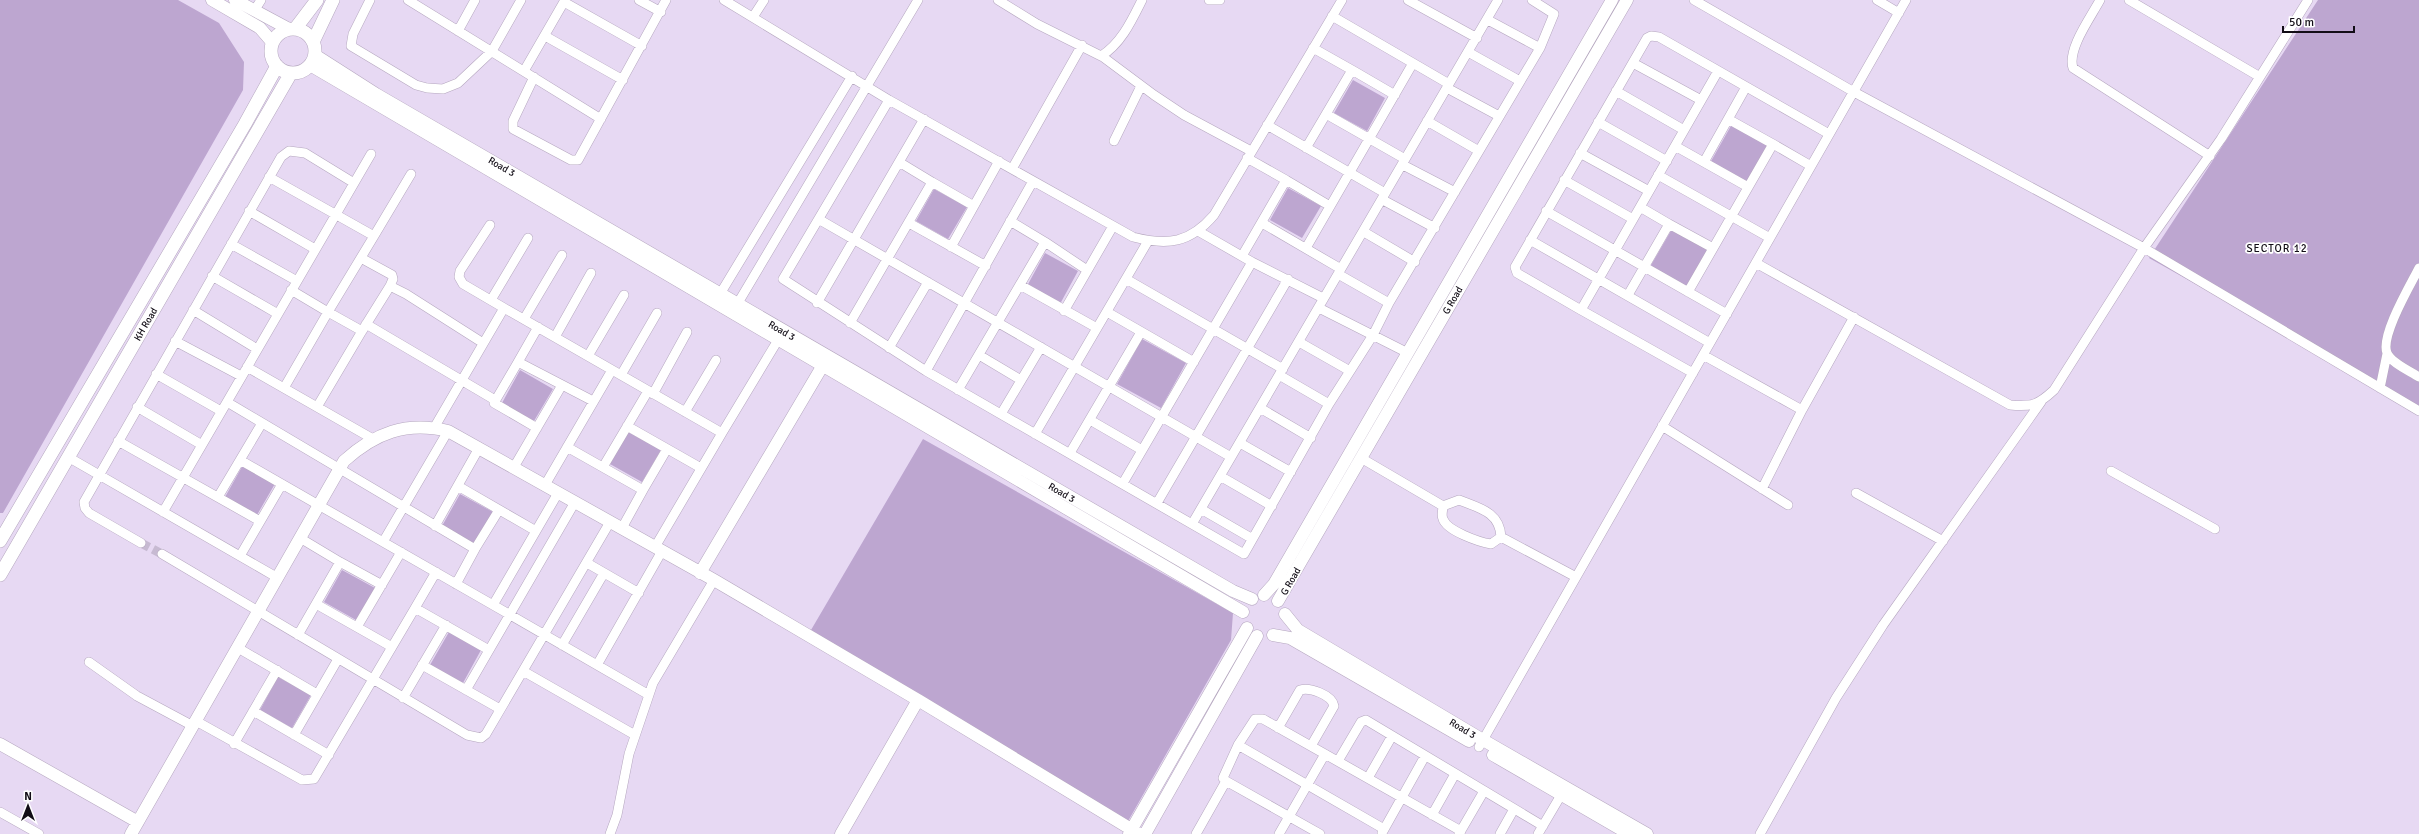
<svg xmlns="http://www.w3.org/2000/svg" width="2419" height="834" font-family="Signika,sans-serif">
  <style>
    .green { fill: #bda6d0 }
    .lines { fill: none; stroke-linecap: round; stroke-linejoin: round }
    .minor-tunnel { stroke: #c7bad2; stroke-width: 9; stroke-dasharray: 9 4.5; stroke-linecap: butt }
    .minor-casing { stroke: #b5a7bf; stroke-width: 10 }
    .tertiary-casing { stroke: #b5a7bf; stroke-width: 13 }
    .secondary-casing { stroke: #b5a7bf; stroke-width: 14 }
    .minor { stroke: #fff; stroke-width: 9 }
    .tertiary { stroke: #fff; stroke-width: 12 }
    .secondary { stroke: #fff; stroke-width: 13 }
    .labels { text-anchor: middle; stroke-width: 3.5; stroke-linejoin: round; paint-order: stroke }
    .street-label { font-size: 10px; fill: #120d16; stroke: #fff }
    .neighbourhood-label { font-size: 11px; letter-spacing: 1px; fill: #120d16; stroke: #fff }
  </style>
  <rect width="100%" height="100%" fill="#e7d9f3"/>
  <!-- green -->
  <path class="green" d="M0,0H178L219,23L244,62L243,90L3,513H0Z
    M2318,0H2419V409L2149,258Z
    M1353,80L1385,98L1367,131L1334,113Z
    M1732,124L1768,145L1746,183L1710,163Z
    M1288,188L1321,206L1302,238L1270,220Z
    M934,189L967,207L948,239L916,221Z
    M1672,229L1709,249L1687,288L1650,267Z
    M1045,253L1078,271L1060,304L1027,286Z
    M1142,339L1186,363L1161,408L1117,384Z
    M520,370L553,389L534,421L502,403Z
    M628,432L661,450L642,482L610,464Z
    M923,439L1233,613L1231,640L1127,823L811,630Z
    M243,465L276,482L257,515L225,497Z
    M460,494L493,512L474,544L442,526Z
    M342,570L375,588L356,620L324,602Z
    M449,632L481,650L463,683L430,665Z
    M278,677L311,695L292,728L260,710Z"/>
  <g class="lines">
    <!-- minor-tunnel -->
    <path class="minor-tunnel" d="M141,543L162,554"/>
    <defs>
      <path id="minor" d="M370,0L353,34L351,46L416,85L427,88L443,89L458,83L492,51L521,0
        M408,0L601,119
        M639,0L661,12
        M724,0L889,100L1133,237C1168,246 1190,243 1214,215L1342,0
        M998,0L1037,24L1103,57L1154,95L1184,115L1251,151
        M1209,0H1220
        M1408,0L1477,38
        M1694,0L1854,92L2144,248L2419,411
        M1877,0L1899,13
        M2100,0C2091,17 2067,49 2073,68L2210,156
        M2129,0L2260,77
        M564,2L642,46
        M254,11L261,0
        M1332,16L1449,84
        M753,17L764,0
        M1488,20L1540,48
        M458,31L475,0
        M545,36L623,80
        M1468,52L1520,81
        M1101,56C1121,44 1132,20 1142,0
        M1633,63L1701,100
        M1352,70L1395,95
        M524,71L565,0
        M534,77L513,121V129L571,160H578L666,0
        M1447,88L1499,116
        M1616,91L1684,130
        M889,100L783,279L926,371L1244,554L1329,404L1373,335L1389,303L1540,48L1554,14L1532,0
        M1326,114L1405,159
        M1728,119L1773,144
        M1427,121L1479,151
        M1598,122L1667,161
        M1267,125L1385,193
        M1114,141L1141,86
        M1675,146L1748,187
        M1306,148L1352,70L1313,48
        M1580,153L1649,191
        M1704,162L1746,87
        M1403,165L1455,192
        M1012,169L1082,45
        M1658,175L1770,238
        M269,177L374,236L328,312L291,290
        M1286,180L1330,206
        M1564,180L1633,219
        M932,182L974,206
        M1383,200L1435,228
        M249,211L315,249
        M1546,211L1727,314
        M820,220L1231,457
        M909,223L986,266
        M1262,223L1341,269
        M1669,224L1713,248
        M1198,231L1252,262L1323,298
        M1364,232L1415,262
        M374,236L411,174
        M1530,240L1710,343
        M1045,242L1087,270
        M231,244L297,281
        M951,247L999,161
        M1306,248L1413,63
        M1242,256L1286,180L1247,158
        M361,258L392,275L393,279L390,286
        M1756,263L2010,405C2032,407 2038,405 2054,390L2144,248L2221,139L2308,0
        M2419,268C2411,284 2380,336 2387,353C2391,363 2410,371 2419,377
        M1338,274L1389,303
        M212,276L278,314
        M1126,279L1283,369
        M1020,285L1097,328
        M1688,292L1773,144L1811,166
        M1628,295L1669,224L1640,207
        M717,299L852,76
        M491,300L528,238
        M817,303L924,119
        M504,308L722,433L655,547
        M735,308L918,0
        M1319,308L1408,353
        M193,310L257,349
        M1581,310L1517,273L1515,267L1647,38L1651,36L1659,37L1829,134
        M1064,311L1113,226
        M1107,312L1194,362
        M524,319L562,255
        M850,323L932,182L899,162
        M366,324L495,400
        M362,331L390,286L406,294L483,343
        M555,337L591,273
        M175,341L241,376
        M1299,342L1350,371
        M889,348L928,282
        M979,355L1021,380
        M1703,355L1802,410L1854,317
        M588,356L624,295
        M518,362L538,327
        M247,367L373,439
        M926,371L1033,181
        M1693,373L1581,310L1718,71
        M156,374L221,411
        M621,375L657,313
        M1279,375L1329,404
        M284,388L328,312L362,331L317,407
        M2380,388L2387,354
        M958,390L1045,242L1010,221
        M653,394L687,332
        M227,402L475,549L499,510
        M137,407L202,445
        M1260,408L1311,438
        M685,412L716,360
        M1001,414L1041,347
        M1090,420L1142,450
        M262,423L240,460L493,605L558,493
        M627,426L701,468
        M1662,426L1788,505
        M434,428L504,308L463,284L459,277L460,271L490,225
        M537,428L494,403L518,362L593,401
        M722,433L778,340
        M1035,434L1148,241
        M118,441L260,521
        M1240,443L1291,472
        M567,447L643,490L622,528
        M1070,453L1141,332
        M68,457L278,578
        M1361,458L1443,506L1459,500C1479,508 1500,512 1501,537L1576,577
        M514,467L562,385
        M603,467L648,391
        M2111,471L2215,529
        M1220,476L1272,506
        M1123,483L1252,262
        M545,485L612,370
        M458,486L536,531
        M1762,489L1802,410
        M643,490L667,449
        M1856,493L1943,541
        M218,497L240,460
        M1157,503L1288,279
        M1443,506C1443,510 1441,515 1443,519C1447,531 1479,542 1491,544L1501,537
        M1201,509L1251,538
        M163,512L371,154
        M1192,524L1498,0
        M435,526L479,448
        M383,542L448,431
        M141,543L89,513L85,508L84,502L281,157L289,151L305,153L354,183
        M162,554L467,735L481,738L486,734L610,522
        M240,556L282,484
        M340,562L382,585
        M587,563L639,593
        M436,572L415,608L489,650
        M456,584L475,549
        M316,604L392,647
        M493,605L649,695
        M357,627L401,552
        M298,635L340,562L300,538
        M562,645L604,573
        M238,648L317,694
        M89,662L137,696L193,726
        M422,665L500,709
        M597,665L662,551
        M523,671L635,735
        M466,690L575,502
        M403,698L446,625
        M253,711L329,755
        M196,721L302,780L314,779L415,608
        M1278,728L1300,690C1310,687 1332,695 1334,706L1311,746
        M294,735L338,659
        M234,744L277,670
        M1238,745L1384,829
        M1479,747L1906,0
        M1338,761L1361,722L1366,720L1543,826
        M1368,778L1392,736
        M0,812L39,834
        M1432,815L1455,774
        M1382,833L1425,756
        M610,834L617,815L629,754L653,683L714,580
        M1196,834L1226,781
        M1279,834L1325,754
        M1320,834L1226,781L1223,778L1238,745L1255,719H1263L1461,831
        M1459,834L1484,791
        M1500,834L1514,809
        M1538,834L1564,790
        M1760,834L1836,698L1883,625L2041,402"/>
      <path id="tertiary" d="M212,0L260,28L272,42
        M235,0L289,29
        M315,55L376,94L1233,591L1252,599
        M310,65L1243,612
        M700,573L826,360
        M1264,595L1274,584L1612,0
        M1278,601L1627,0
        M1285,614L1298,630L1483,740L1647,834
        M1273,635L1290,638L1469,741
        M918,700L1139,834
        M0,744L138,822
        M1493,755L1629,834
        M131,834L344,461C375,433 406,421 448,431L714,580L918,700L841,834
        M1129,834L1247,628
        M1145,834L1257,636"/>
      <path id="secondary" d="M295,29L317,0
        M271 51a22 22 0 1 1 44 0a22 22 0 1 1-44 0Z
        M313,42L333,0
        M0,541L245,124L277,66
        M0,575L291,73"/>
    </defs>
    <!-- minor casing -->
    <use href="#minor" class="minor-casing"/>
    <!-- tertiary casing -->
    <use href="#tertiary" class="tertiary-casing"/>
    <!-- secondary casing -->
    <use href="#secondary" class="secondary-casing"/>
    <!-- minor -->
    <use href="#minor" class="minor"/>
    <!-- tertiary -->
    <use href="#tertiary" class="tertiary"/>
    <!-- secondary -->
    <use href="#secondary" class="secondary"/>
  </g>
  <g class="labels">
    <!-- street labels -->
    <g class="street-label">
      <text transform="translate(502 166) rotate(30)" y="4">Road 3</text>
      <text transform="translate(1452 300) rotate(-60)" y="4">G Road</text>
      <text transform="translate(145 324) rotate(-60)" y="4">KH Road</text>
      <text transform="translate(782 330) rotate(30)" y="4">Road 3</text>
      <text transform="translate(1062 492) rotate(30)" y="4">Road 3</text>
      <text transform="translate(1290 581) rotate(-60)" y="4">G Road</text>
      <text transform="translate(1463 728) rotate(31)" y="4">Road 3</text>
    </g>
    <!-- neighbourhood labels -->
    <g class="neighbourhood-label">
      <text x="2277" y="252">SECTOR 12</text>
    </g>
  </g>
  <!-- north arrow -->
  <g transform="translate(28 806)" stroke="#ffffff" stroke-width="3" paint-order="stroke">
  <path d="M0-3L7 15L0 10L-7 15Z" fill="#120d16"/>
  <text y="-6" font-size="11" font-weight="bold" text-anchor="middle" fill="#120d16">N</text>
  </g>
  <!-- scale -->
  <path d="M2283 26v6h71v-6" fill="none" stroke="#120d16" stroke-width="2"/>
  <text x="2289" y="26" font-size="12" fill="#120d16" stroke="#ffffff" stroke-width="3" paint-order="stroke">50 m</text>
</svg>
